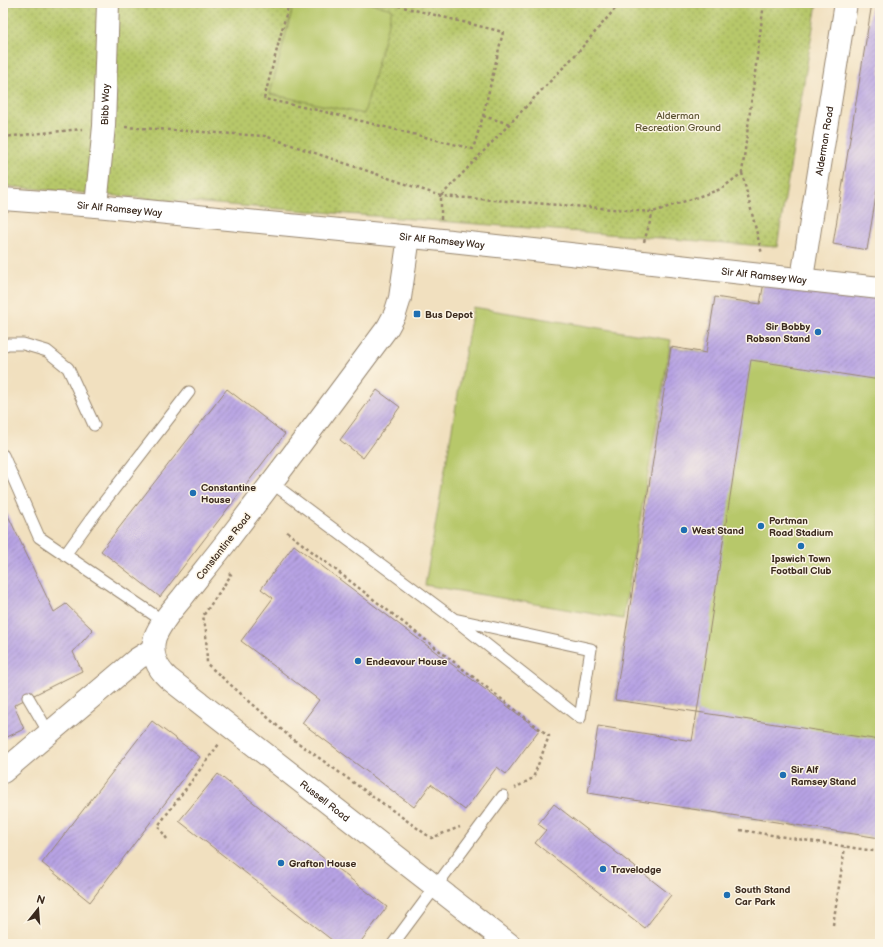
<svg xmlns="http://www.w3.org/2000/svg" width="883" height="947" font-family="'Balsamiq Sans',sans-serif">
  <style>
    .park { fill: url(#park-dots); stroke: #797944 }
    .pitch { fill: #b7c86b; stroke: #797944 }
    .building { fill: url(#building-hatch) }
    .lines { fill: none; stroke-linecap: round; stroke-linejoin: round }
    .service-casing { stroke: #96856e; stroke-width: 13 }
    .minor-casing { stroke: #96856e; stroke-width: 24 }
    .tertiary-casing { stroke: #96856e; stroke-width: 24 }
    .path { stroke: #96856e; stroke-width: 2.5; stroke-dasharray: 3 3; stroke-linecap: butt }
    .service { stroke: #fff; stroke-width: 11 }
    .minor { stroke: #fff; stroke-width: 22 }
    .tertiary { stroke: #fff; stroke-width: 22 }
    .poi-dot { fill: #1f6fb2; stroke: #fcf5e5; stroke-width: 1.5 }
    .labels { text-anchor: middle; stroke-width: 3; stroke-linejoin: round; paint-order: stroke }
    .street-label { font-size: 10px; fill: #3b2a1e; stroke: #fcf5e5 }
    .park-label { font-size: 10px; fill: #5a5231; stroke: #fcf5e5 }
    .poi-label { font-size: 10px; font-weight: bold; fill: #3b2a1e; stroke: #fcf5e5; text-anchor: start }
  </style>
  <defs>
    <pattern id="park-dots" width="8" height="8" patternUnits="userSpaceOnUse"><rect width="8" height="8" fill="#b7c86b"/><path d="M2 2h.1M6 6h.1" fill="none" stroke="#96a357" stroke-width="1.8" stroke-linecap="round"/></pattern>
    <pattern id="building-hatch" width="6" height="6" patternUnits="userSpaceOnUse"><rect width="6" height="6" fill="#b7a3e4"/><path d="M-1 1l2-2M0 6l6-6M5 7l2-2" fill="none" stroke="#9685b8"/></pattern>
  </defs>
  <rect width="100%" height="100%" fill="#fcf5e5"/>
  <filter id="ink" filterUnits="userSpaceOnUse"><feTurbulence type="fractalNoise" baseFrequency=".025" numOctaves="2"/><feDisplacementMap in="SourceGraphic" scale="8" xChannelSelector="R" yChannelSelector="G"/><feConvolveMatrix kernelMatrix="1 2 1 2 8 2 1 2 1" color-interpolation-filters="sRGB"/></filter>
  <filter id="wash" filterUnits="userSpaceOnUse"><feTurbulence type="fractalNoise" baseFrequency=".012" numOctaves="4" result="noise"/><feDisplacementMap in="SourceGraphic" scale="16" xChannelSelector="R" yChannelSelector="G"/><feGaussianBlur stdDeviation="0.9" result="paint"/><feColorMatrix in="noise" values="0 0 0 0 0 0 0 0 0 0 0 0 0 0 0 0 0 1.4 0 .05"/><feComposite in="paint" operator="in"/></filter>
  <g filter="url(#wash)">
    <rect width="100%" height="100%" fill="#f1e0bf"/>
    <!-- park -->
    <path class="park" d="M3,3H817L777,247L164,200L3,186Z"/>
    <!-- pitch -->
    <path class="pitch" d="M294,3H369L392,9L364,114L270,94Z
      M765,277L880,295V838L682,808L697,712L615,700L671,347L706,352L715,297L760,304Z
      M473,307L671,340L623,619L425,585Z"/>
    <g id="blocks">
      <!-- building -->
      <path class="building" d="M872,3H880V172L867,250L833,244Z
        M765,277L880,295V380L751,360L697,712L615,700L671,347L706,353L715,297L760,304Z
        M227,389L285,434L160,597L101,551Z
        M377,390L400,407L363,458L340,440Z
        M3,505L54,612L66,604L93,630L73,652L82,671L14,705L24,729L3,739Z
        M294,545L539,730L506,774L497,767L465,810L431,784L414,807L302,723L319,700L241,641L273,598L261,589Z
        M697,712L880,740V838L588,793L598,726L692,741Z
        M152,721L200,757L90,902L42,863Z
        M218,774L300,840L387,907L359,944H337L179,821Z
        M554,804L671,895L645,928L535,843L546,830L538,824Z"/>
    </g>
  </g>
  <g filter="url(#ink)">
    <use href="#blocks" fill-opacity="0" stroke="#96856e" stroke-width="1"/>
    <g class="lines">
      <defs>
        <path id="service" d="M3,346L8,344H23L47,351L68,368L94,425
          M3,455L39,537L163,621
          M272,483L454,619L580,718L591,649L454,619
          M65,555L91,519L189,392
          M28,697L49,733
          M393,944L503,796"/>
        <g id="minor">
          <path id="s1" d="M96,206L104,126L108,3"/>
          <path id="s2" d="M409,237L400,298L395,314L388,327C334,400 279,473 224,545C210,563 196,580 182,598C172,610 161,622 155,637C150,653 157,668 168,678L509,944"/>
          <path id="s3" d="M802,278L846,3"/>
          <path d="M3,772L137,659L153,649"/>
        </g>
        <g id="tertiary">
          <path id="s4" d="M3,199L96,206L442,240L880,288"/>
        </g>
      </defs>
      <!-- service casing -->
      <use href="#service" class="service-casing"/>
      <!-- minor casing -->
      <use href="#minor" class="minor-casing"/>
      <!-- tertiary casing -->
      <use href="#tertiary" class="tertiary-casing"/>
      <!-- path -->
      <path class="path" d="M289,3L264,99L317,110L473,149L483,116L503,32L387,3
        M483,116L510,124
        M125,127L265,136L441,196L653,212L721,189L742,173L764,3
        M3,137L82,129
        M742,173L762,254
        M441,219V196L578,52L620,3
        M644,242L653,212
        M287,532L549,736L533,778L515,788
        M229,573L231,575L203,616L206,631L207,664L290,737L431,838L460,827
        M740,830L880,852
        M167,839L158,826L219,744
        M833,925L845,847"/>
      <!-- service -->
      <use href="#service" class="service"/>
      <!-- minor -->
      <use href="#minor" class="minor"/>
      <!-- tertiary -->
      <use href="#tertiary" class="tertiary"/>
    </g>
  </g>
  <!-- markers -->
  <g class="poi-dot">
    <rect x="413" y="310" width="8" height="8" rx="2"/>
    <circle cx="818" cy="332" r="4"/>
    <circle cx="193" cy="493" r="4"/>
    <circle cx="761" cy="526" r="4"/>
    <circle cx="684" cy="530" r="4"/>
    <circle cx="801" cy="546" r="4"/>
    <circle cx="358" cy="661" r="4"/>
    <circle cx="783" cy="775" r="4"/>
    <circle cx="281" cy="863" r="4"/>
    <circle cx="603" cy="869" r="4"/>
    <circle cx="727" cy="895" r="4"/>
  </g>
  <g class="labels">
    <!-- street labels -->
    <g class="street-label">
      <text dy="4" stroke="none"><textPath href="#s1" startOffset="102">Bibb Way</textPath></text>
      <text dy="4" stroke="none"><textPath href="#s3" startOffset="139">Alderman Road</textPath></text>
      <text dy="4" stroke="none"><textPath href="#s4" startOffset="117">Sir Alf Ramsey Way</textPath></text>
      <text dy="4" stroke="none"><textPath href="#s4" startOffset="441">Sir Alf Ramsey Way</textPath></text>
      <text dy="4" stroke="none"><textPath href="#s4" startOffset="765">Sir Alf Ramsey Way</textPath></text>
      <text transform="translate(223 546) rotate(-52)" y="4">Constantine Road</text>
      <text dy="4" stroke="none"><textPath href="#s2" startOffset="726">Russell Road</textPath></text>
    </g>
    <!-- park labels -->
    <g class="park-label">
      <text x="678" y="119">Alderman<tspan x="678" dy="12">Recreation Ground</tspan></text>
    </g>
    <!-- poi labels -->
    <g class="poi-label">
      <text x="425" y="318">Bus Depot</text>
      <text x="810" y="330" text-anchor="end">Sir Bobby<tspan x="810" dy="12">Robson Stand</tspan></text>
      <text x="201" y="491">Constantine<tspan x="201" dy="12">House</tspan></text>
      <text x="769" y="524">Portman<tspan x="769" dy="12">Road Stadium</tspan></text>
      <text x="692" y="534">West Stand</text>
      <text x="801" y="562" text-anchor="middle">Ipswich Town<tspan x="801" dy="12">Football Club</tspan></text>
      <text x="366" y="665">Endeavour House</text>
      <text x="791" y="773">Sir Alf<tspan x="791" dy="12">Ramsey Stand</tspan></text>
      <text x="289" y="867">Grafton House</text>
      <text x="611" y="873">Travelodge</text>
      <text x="735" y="893">South Stand<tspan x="735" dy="12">Car Park</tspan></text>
    </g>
  </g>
  <!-- margin -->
  <rect width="883" height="947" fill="none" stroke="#fcf5e5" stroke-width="16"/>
  <!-- north arrow -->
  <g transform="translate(38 909) rotate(17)" stroke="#fcf5e5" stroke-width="3" paint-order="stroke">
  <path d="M0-3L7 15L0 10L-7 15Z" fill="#3b2a1e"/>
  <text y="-6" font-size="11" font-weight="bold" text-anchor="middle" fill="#3b2a1e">N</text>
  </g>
</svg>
